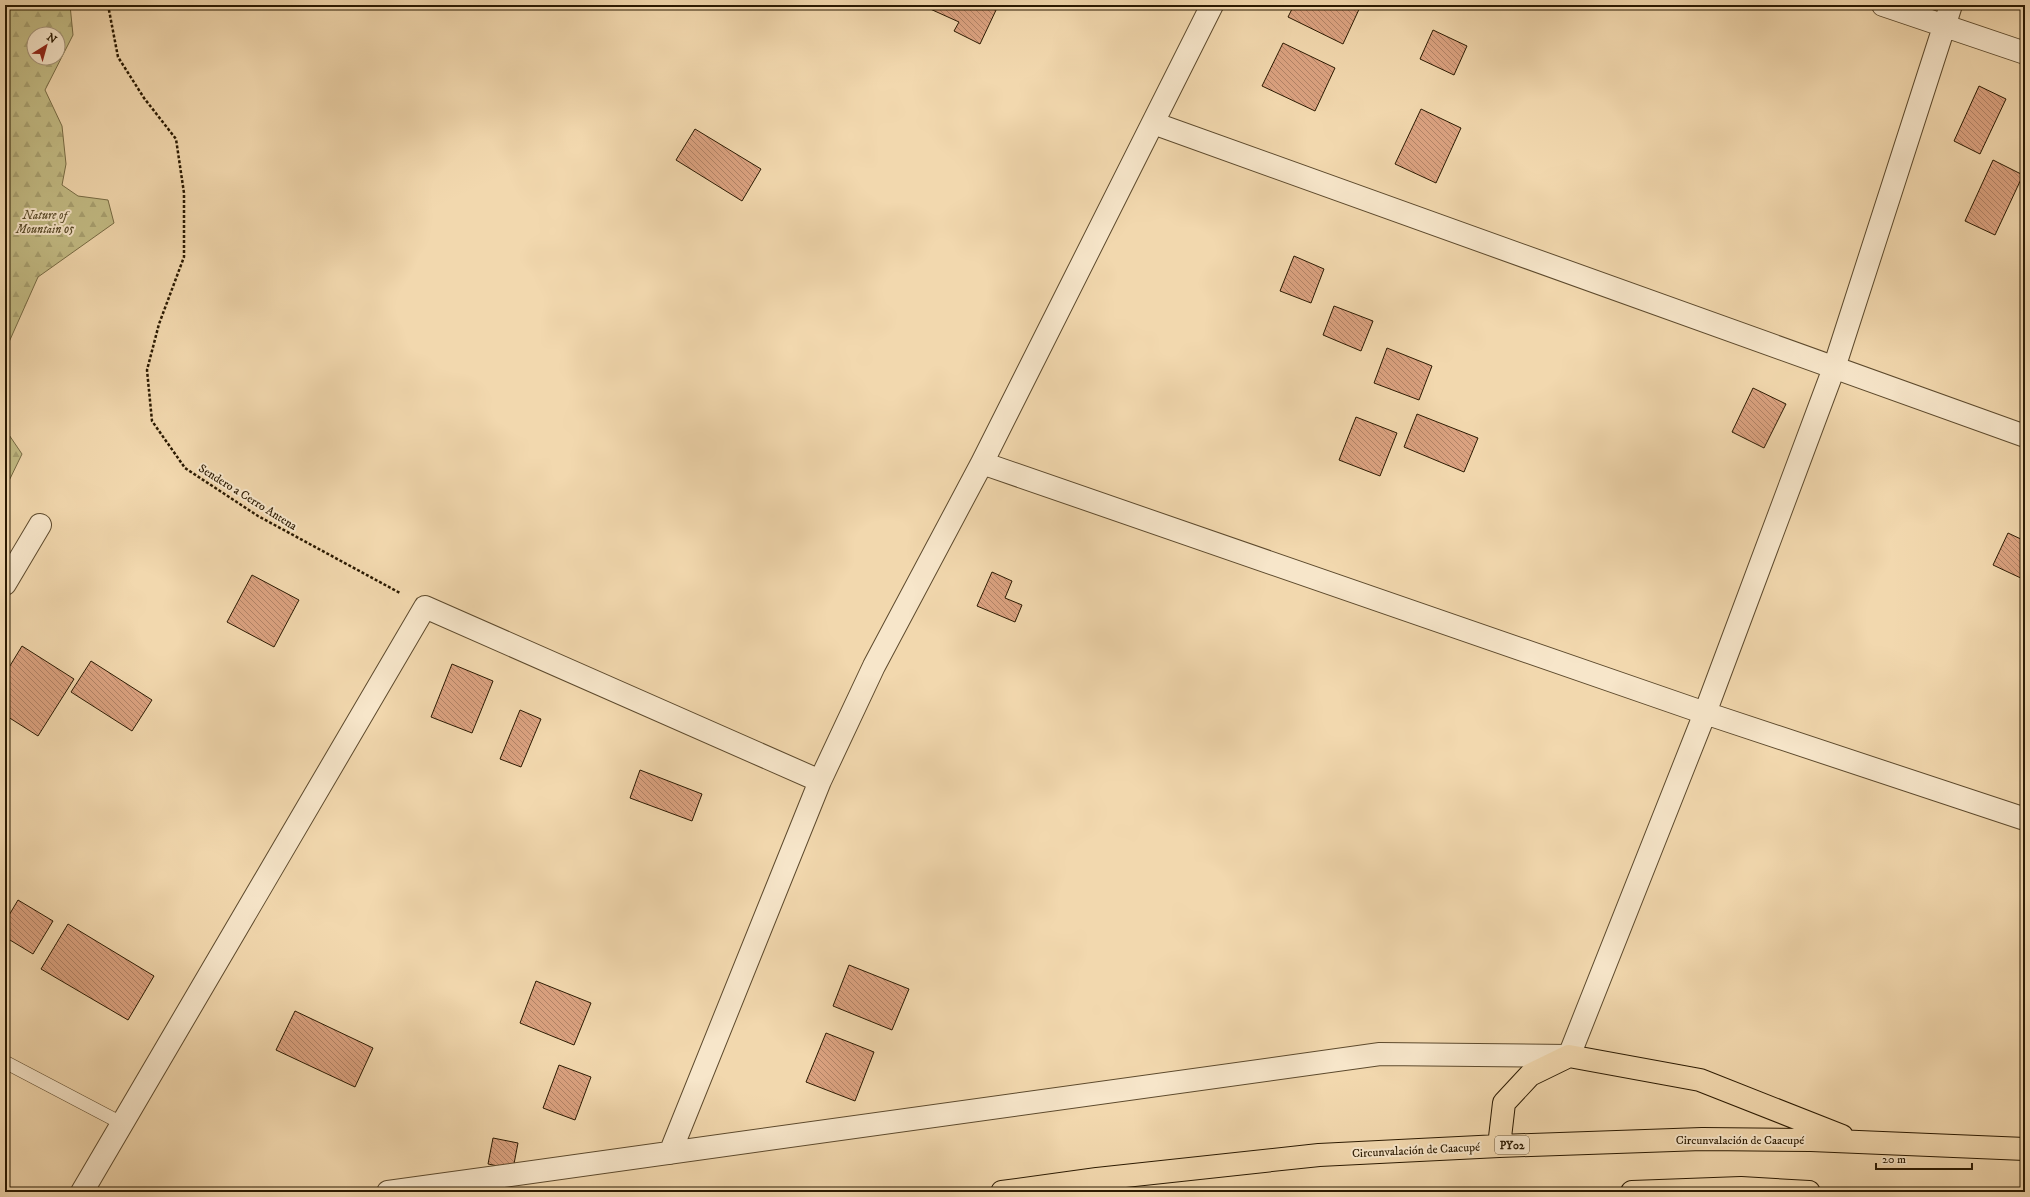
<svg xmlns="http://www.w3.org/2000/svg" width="2030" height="1197" font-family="'IM FELL DW Pica',serif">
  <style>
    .forest { fill: url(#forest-firs); stroke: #776b44; fill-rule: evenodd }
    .building { fill: url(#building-back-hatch); stroke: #2b1a02 }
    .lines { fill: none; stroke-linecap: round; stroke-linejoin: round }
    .service-casing { stroke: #5d4a2d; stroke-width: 14 }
    .minor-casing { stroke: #5d4a2d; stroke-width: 24 }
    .trunk-casing { stroke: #2b1a02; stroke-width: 24 }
    .path { stroke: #2b1a02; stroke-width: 2.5; stroke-dasharray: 3 2; stroke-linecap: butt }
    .service { stroke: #f7e6ca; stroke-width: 13 }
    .minor { stroke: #f7e6ca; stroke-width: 22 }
    .trunk { stroke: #f2d8ae; stroke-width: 22 }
    .labels { text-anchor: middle; stroke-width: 4; stroke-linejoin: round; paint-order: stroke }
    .shield { fill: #f7e6ca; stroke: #68573e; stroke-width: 1 }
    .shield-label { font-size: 11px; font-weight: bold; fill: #2b1a02 }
    .park-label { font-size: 12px; font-style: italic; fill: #594b29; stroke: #f7e6ca }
    .street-label { font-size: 12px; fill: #2b1a02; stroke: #f7e6ca }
  </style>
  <defs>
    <pattern id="forest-firs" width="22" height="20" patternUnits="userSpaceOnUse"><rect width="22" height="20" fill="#c3bc85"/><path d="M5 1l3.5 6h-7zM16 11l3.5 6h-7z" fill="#a8a171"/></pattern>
    <pattern id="building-back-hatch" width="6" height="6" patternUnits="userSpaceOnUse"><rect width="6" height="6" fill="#dba280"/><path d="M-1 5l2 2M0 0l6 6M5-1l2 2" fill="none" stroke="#b28367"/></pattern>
  </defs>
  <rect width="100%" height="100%" fill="#f2d8ae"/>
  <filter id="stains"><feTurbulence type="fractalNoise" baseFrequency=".005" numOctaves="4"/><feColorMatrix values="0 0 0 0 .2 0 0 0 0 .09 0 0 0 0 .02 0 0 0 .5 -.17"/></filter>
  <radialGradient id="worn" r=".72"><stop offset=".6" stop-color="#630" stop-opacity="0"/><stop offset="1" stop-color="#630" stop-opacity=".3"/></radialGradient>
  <!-- forest -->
  <path class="forest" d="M5,5H70L73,35L45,90L62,126L66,164L62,185L78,196L108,200L114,223L38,277L5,351ZM34,34H58V58H34Z
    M5,429L22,454L5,489Z"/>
  <!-- building -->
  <path class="building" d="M929,5H990L997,8L980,44L954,31L959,22L928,8Z
    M1294,5H1361L1343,44L1288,17Z
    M1433,30L1467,46L1454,75L1420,59Z
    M1283,43L1335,68L1315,111L1262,86Z
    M1979,86L2006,99L1980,154L1954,141Z
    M1421,109L1461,128L1436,183L1395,164Z
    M695,129L761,169L742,201L676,160Z
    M1993,160L2023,175L1995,235L1965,221Z
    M1294,256L1324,269L1311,303L1280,291Z
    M1334,306L1373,321L1361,351L1323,335Z
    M1387,348L1432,366L1419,400L1374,383Z
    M1753,388L1786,404L1764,448L1732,432Z
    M1417,414L1478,438L1464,472L1404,447Z
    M1356,417L1397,433L1380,476L1339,460Z
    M2008,533L2025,541V580L1993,565Z
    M992,572L1012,581L1005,598L1022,605L1015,622L977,606Z
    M252,575L299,600L274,647L227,622Z
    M22,646L74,679L38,736L5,715V674Z
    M91,661L152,700L132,731L71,692Z
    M452,664L493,681L472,733L431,717Z
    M520,710L541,719L521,767L500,759Z
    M640,770L702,794L692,821L630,798Z
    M18,900L53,921L33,954L5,937V922Z
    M68,924L154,976L128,1020L41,969Z
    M849,965L909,989L892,1030L833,1006Z
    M536,981L591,1003L574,1045L520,1023Z
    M295,1011L373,1048L355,1087L276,1050Z
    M826,1033L874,1052L855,1101L806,1082Z
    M559,1065L591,1077L575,1120L543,1108Z
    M493,1138L518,1143L513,1169L488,1164Z"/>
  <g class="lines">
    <defs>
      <path id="service" d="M5,1062L123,1124"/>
      <path id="minor" d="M1883,5L2025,53
        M1153,123L2025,436
        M982,463L1705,713L2025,819
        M5,584L40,525
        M670,1153L820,781L874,666L982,463L1212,5
        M82,1192L425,607L820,781
        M388,1192L1380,1054L1569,1056L1705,713L1834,368L1951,5"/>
      <path id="trunk" d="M1499,1146L1504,1103L1530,1075L1569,1056L1700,1080L1842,1136
        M1002,1192L1097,1179L1319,1155L1499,1146L1702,1139L1811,1140L2025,1149
        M1632,1192L1741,1188L1809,1192"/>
    </defs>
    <!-- service casing -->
    <use href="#service" class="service-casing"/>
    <!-- minor casing -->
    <use href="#minor" class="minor-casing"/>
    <!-- trunk casing -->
    <use href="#trunk" class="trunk-casing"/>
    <!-- path -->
    <path class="path" d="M108,5L118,57L144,98L176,139L184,193V257L159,324L147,370L152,421L185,468L258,516L400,593"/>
    <!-- service -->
    <use href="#service" class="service"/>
    <!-- minor -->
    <use href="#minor" class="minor"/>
    <!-- trunk -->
    <use href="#trunk" class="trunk"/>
  </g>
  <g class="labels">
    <!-- shield labels -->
    <rect class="shield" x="1495" y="1136" width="34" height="18" rx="3"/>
    <g class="shield-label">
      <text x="1512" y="1149">PY02</text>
    </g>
    <!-- park labels -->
    <g class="park-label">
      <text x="45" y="219">Nature of<tspan x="45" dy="14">Mountain 05</tspan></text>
    </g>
    <!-- street labels -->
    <g class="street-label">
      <text transform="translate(248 497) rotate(32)" y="4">Sendero a Cerro Antena</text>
      <text x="1740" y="1144">Circunvalación de Caacupé</text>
      <text transform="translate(1416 1150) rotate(-3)" y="4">Circunvalación de Caacupé</text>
    </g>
  </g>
  <!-- margin -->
  <rect width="2030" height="1197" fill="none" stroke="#f2d8ae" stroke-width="20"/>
  <rect x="6" y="6" width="2018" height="1185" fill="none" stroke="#2b1a02" stroke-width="2"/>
  <rect x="10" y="10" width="2010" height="1177" fill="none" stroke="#2b1a02"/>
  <!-- north arrow -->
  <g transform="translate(46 46) rotate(37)"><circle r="19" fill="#f7e6ca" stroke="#a5947a"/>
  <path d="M0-3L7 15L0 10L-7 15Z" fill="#8f2418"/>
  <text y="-6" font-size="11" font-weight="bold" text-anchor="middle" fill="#2b1a02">N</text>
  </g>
  <!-- scale -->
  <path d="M1876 1163v6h96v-6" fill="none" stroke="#2b1a02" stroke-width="2"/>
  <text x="1882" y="1163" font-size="12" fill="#2b1a02" stroke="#f7e6ca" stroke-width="3" paint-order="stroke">20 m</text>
  <rect width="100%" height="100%" filter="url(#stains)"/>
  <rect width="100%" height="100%" fill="url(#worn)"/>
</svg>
